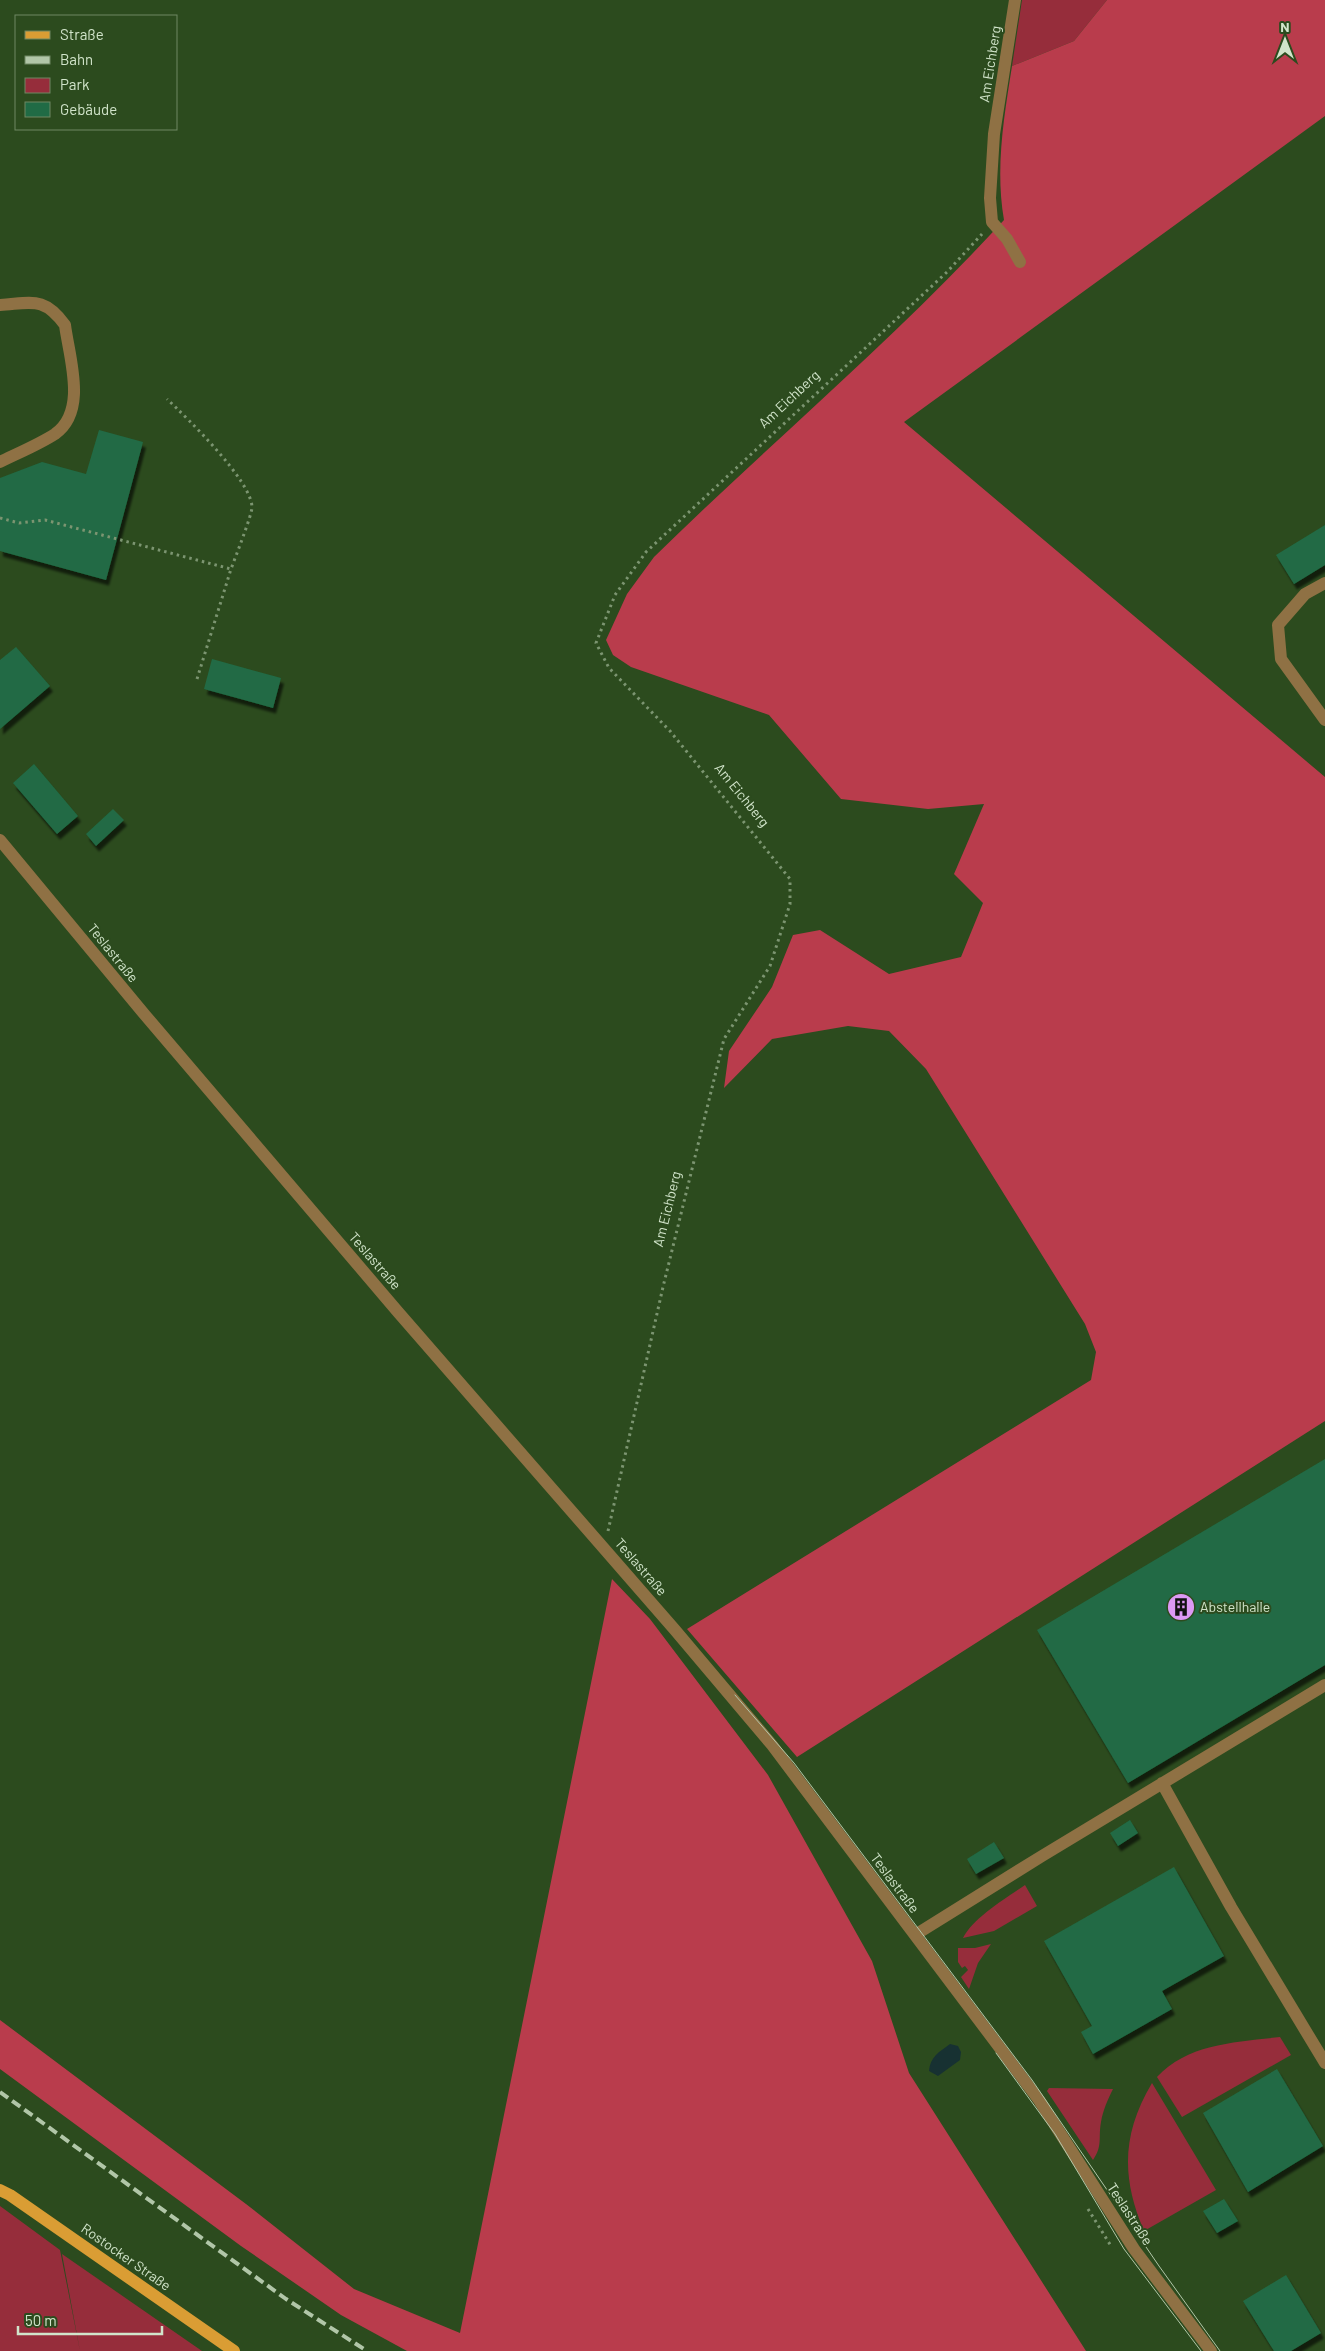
<svg xmlns="http://www.w3.org/2000/svg" width="1325" height="2351" font-family="Barlow,sans-serif">
  <style>
    .green { fill: #962d3b }
    .forest { fill: #b93c4c }
    .water { fill: #173132 }
    .building { fill: #206b45; filter: url(#shadow) }
    .lines { fill: none; stroke-linecap: round; stroke-linejoin: round }
    .path { stroke: #7c9571; stroke-width: 3; stroke-dasharray: 2.5 4; stroke-linecap: butt }
    .minor { stroke: #8f7144; stroke-width: 12 }
    .major { stroke: #da9d34; stroke-width: 12 }
    .tram { stroke: #b1c6a8; stroke-width: 1 }
    .rail { stroke: #b1c6a8; stroke-width: 4; stroke-dasharray: 10 5; stroke-linecap: butt }
    .labels { text-anchor: middle; stroke-width: 4; stroke-linejoin: round; paint-order: stroke }
    .street-label { font-size: 14px; fill: #d1e4ca; stroke: #2c4b1e }
    .poi-label { font-size: 14px; fill: #d1e4ca; stroke: #2c4b1e; text-anchor: start }
  </style>
  <defs>
    <filter id="shadow"><feDropShadow dx="3" dy="5.5" stdDeviation="1" flood-color="#0009"/></filter>
  </defs>
  <rect width="100%" height="100%" fill="#2c4b1e"/>
  <!-- green -->
  <path class="green" d="M1022,0H1107L1074,41L1012,66Z
    M1025,1885L1037,1906L994,1931L963,1938C973,1918 1006,1898 1025,1885Z
    M991,1944L978,1963L969,1989L961,1977L968,1970L965,1966L962,1968L958,1962V1948H975Z
    M1280,2037L1291,2055L1182,2117L1157,2077C1188,2043 1238,2042 1280,2037Z
    M1152,2083L1216,2190L1144,2231C1121,2177 1122,2134 1152,2083Z
    M1049,2088L1113,2089C1108,2099 1103,2110 1101,2122C1098,2139 1103,2145 1093,2160L1047,2091Z
    M0,2206L60,2250L80,2351H0Z
    M62,2254L202,2351H80Z"/>
  <!-- forest -->
  <path class="forest" d="M1107,0H1325V116L904,422L1325,777V1421L797,1757L687,1629L1091,1380L1096,1352L1085,1324L926,1069L889,1031L848,1026L772,1039L724,1088L729,1051L772,987L793,935L820,930L889,974L961,957L983,903L954,874L984,804L928,809L841,799L769,715L631,667L613,655L606,640L627,594L654,557C769,444 894,340 1004,220C995,168 1004,117 1012,66L1074,41Z
    M612,1579L650,1619L768,1775L872,1961L909,2073L1086,2351H407L341,2315L241,2246L0,2069V2020L246,2204L354,2289L460,2333Z"/>
  <!-- water -->
  <path class="water" d="M950,2044L958,2046L961,2052L960,2060L938,2076L929,2071C930,2057 939,2052 950,2044Z"/>
  <!-- building -->
  <path class="building" d="M99,430L143,442L106,580L0,551V478L42,462L86,474Z
    M1325,525V565L1294,584L1276,555Z
    M16,647L50,686L0,729V660Z
    M212,659L281,678L273,708L204,689Z
    M34,764L78,816L57,834L13,783Z
    M113,809L124,820L96,846L86,834Z
    M1325,1459V1665L1128,1783L1037,1630Z
    M1130,1820L1138,1833L1118,1846L1110,1833Z
    M994,1842L1004,1858L976,1874L967,1859Z
    M1174,1867L1224,1956L1162,1991L1172,2009L1093,2054L1081,2032L1092,2026L1044,1941Z
    M1277,2069L1323,2146L1248,2192L1203,2113Z
    M1224,2199L1238,2221L1217,2233L1203,2211Z
    M1286,2275L1321,2333L1291,2351H1274L1243,2301Z"/>
  <g class="lines">
    <!-- path -->
    <path class="path" d="M0,518L19,523L45,520L231,569C235,558 252,515 252,507C251,480 187,418 167,399
      M197,679L231,569
      M608,1531L663,1287L724,1039L770,966L790,904V879L670,731L609,668L596,643L615,595L646,552L947,272L982,234
      M1088,2209L1111,2246"/>
    <!-- minor -->
    <path class="minor" d="M1015,0L994,134L990,198L992,222L1007,239L1020,262
      M0,305C32,303 44,296 65,325C69,357 88,411 55,434C38,445 18,453 0,462
      M1325,583L1305,594L1278,625L1281,659L1325,720
      M0,840L145,1015L398,1312L675,1630L772,1745L1039,2100L1134,2249L1211,2351
      M1162,1783L1231,1907L1325,2063
      M915,1935L1042,1856L1325,1685"/>
    <!-- major -->
    <path class="major" d="M0,2190L10,2195L234,2351"/>
    <!-- tram -->
    <path class="tram" d="M735,1695L794,1763L1032,2080L1159,2266L1220,2351
      M996,2053L1055,2134L1124,2249L1201,2351"/>
    <!-- rail -->
    <path class="rail" d="M0,2092L286,2299L367,2351"/>
  </g>
  <!-- icons -->
  <defs>
    <symbol id="building-disc" viewBox="-11 -11 22 22"><circle r="9.5" fill="#dc99f4" stroke="#2c4b1e"/><path d="M-4-6H4V6H1V3H-1V6H-4ZM-2.5-4.3h1.7v1.8h-1.7ZM.8-4.3h1.7v1.8H.8ZM-2.5-1h1.7V.8h-1.7ZM.8-1h1.7V.8H.8Z" fill="#111"/></symbol>
  </defs>
  <g fill-rule="evenodd">
    <use href="#building-disc" x="1165" y="1591" width="32" height="32"/>
  </g>
  <g class="labels">
    <!-- street labels -->
    <g class="street-label">
      <text transform="translate(990 64) rotate(-81)" y="5">Am Eichberg</text>
      <text transform="translate(789 399) rotate(-43)" y="5">Am Eichberg</text>
      <text transform="translate(742 795) rotate(51)" y="5">Am Eichberg</text>
      <text transform="translate(113 953) rotate(51)" y="5">Teslastraße</text>
      <text transform="translate(667 1209) rotate(-76)" y="5">Am Eichberg</text>
      <text transform="translate(375 1261) rotate(49)" y="5">Teslastraße</text>
      <text transform="translate(641 1567) rotate(49)" y="5">Teslastraße</text>
      <text transform="translate(895 1883) rotate(53)" y="5">Teslastraße</text>
      <text transform="translate(1130 2214) rotate(57)" y="5">Teslastraße</text>
      <text transform="translate(126 2257) rotate(35)" y="5">Rostocker Straße</text>
    </g>
    <!-- poi labels -->
    <g class="poi-label">
      <text x="1200" y="1612">Abstellhalle</text>
    </g>
  </g>
  <!-- legend -->
  <rect x="15" y="15" width="162" height="115" fill="#2c4b1e" stroke="#6e8863"/>
  <rect x="25" y="31" width="25" height="8" fill="#da9d34" stroke="#6e8863"/>
  <text x="60" y="40" font-size="15" fill="#d1e4ca">Straße</text>
  <rect x="25" y="56" width="25" height="8" fill="#b1c6a8" stroke="#6e8863"/>
  <text x="60" y="65" font-size="15" fill="#d1e4ca">Bahn</text>
  <rect x="25" y="78" width="25" height="15" fill="#962d3b" stroke="#6e8863"/>
  <text x="60" y="90" font-size="15" fill="#d1e4ca">Park</text>
  <rect x="25" y="102" width="25" height="15" fill="#206b45" stroke="#6e8863"/>
  <text x="60" y="115" font-size="15" fill="#d1e4ca">Gebäude</text>
  <!-- north arrow -->
  <g transform="translate(1285 40)" stroke="#2c4b1e" stroke-width="4" paint-order="stroke">
  <path d="M0-4L9 19L0 12L-9 19Z" fill="#d1e4ca"/>
  <text y="-8" font-size="14" font-weight="bold" text-anchor="middle" fill="#d1e4ca">N</text>
  </g>
  <!-- scale -->
  <path d="M18 2326v8h144v-8" fill="none" stroke="#d1e4ca" stroke-width="2.5"/>
  <text x="25" y="2326" font-size="15" fill="#d1e4ca" stroke="#2c4b1e" stroke-width="4" paint-order="stroke">50 m</text>
</svg>
